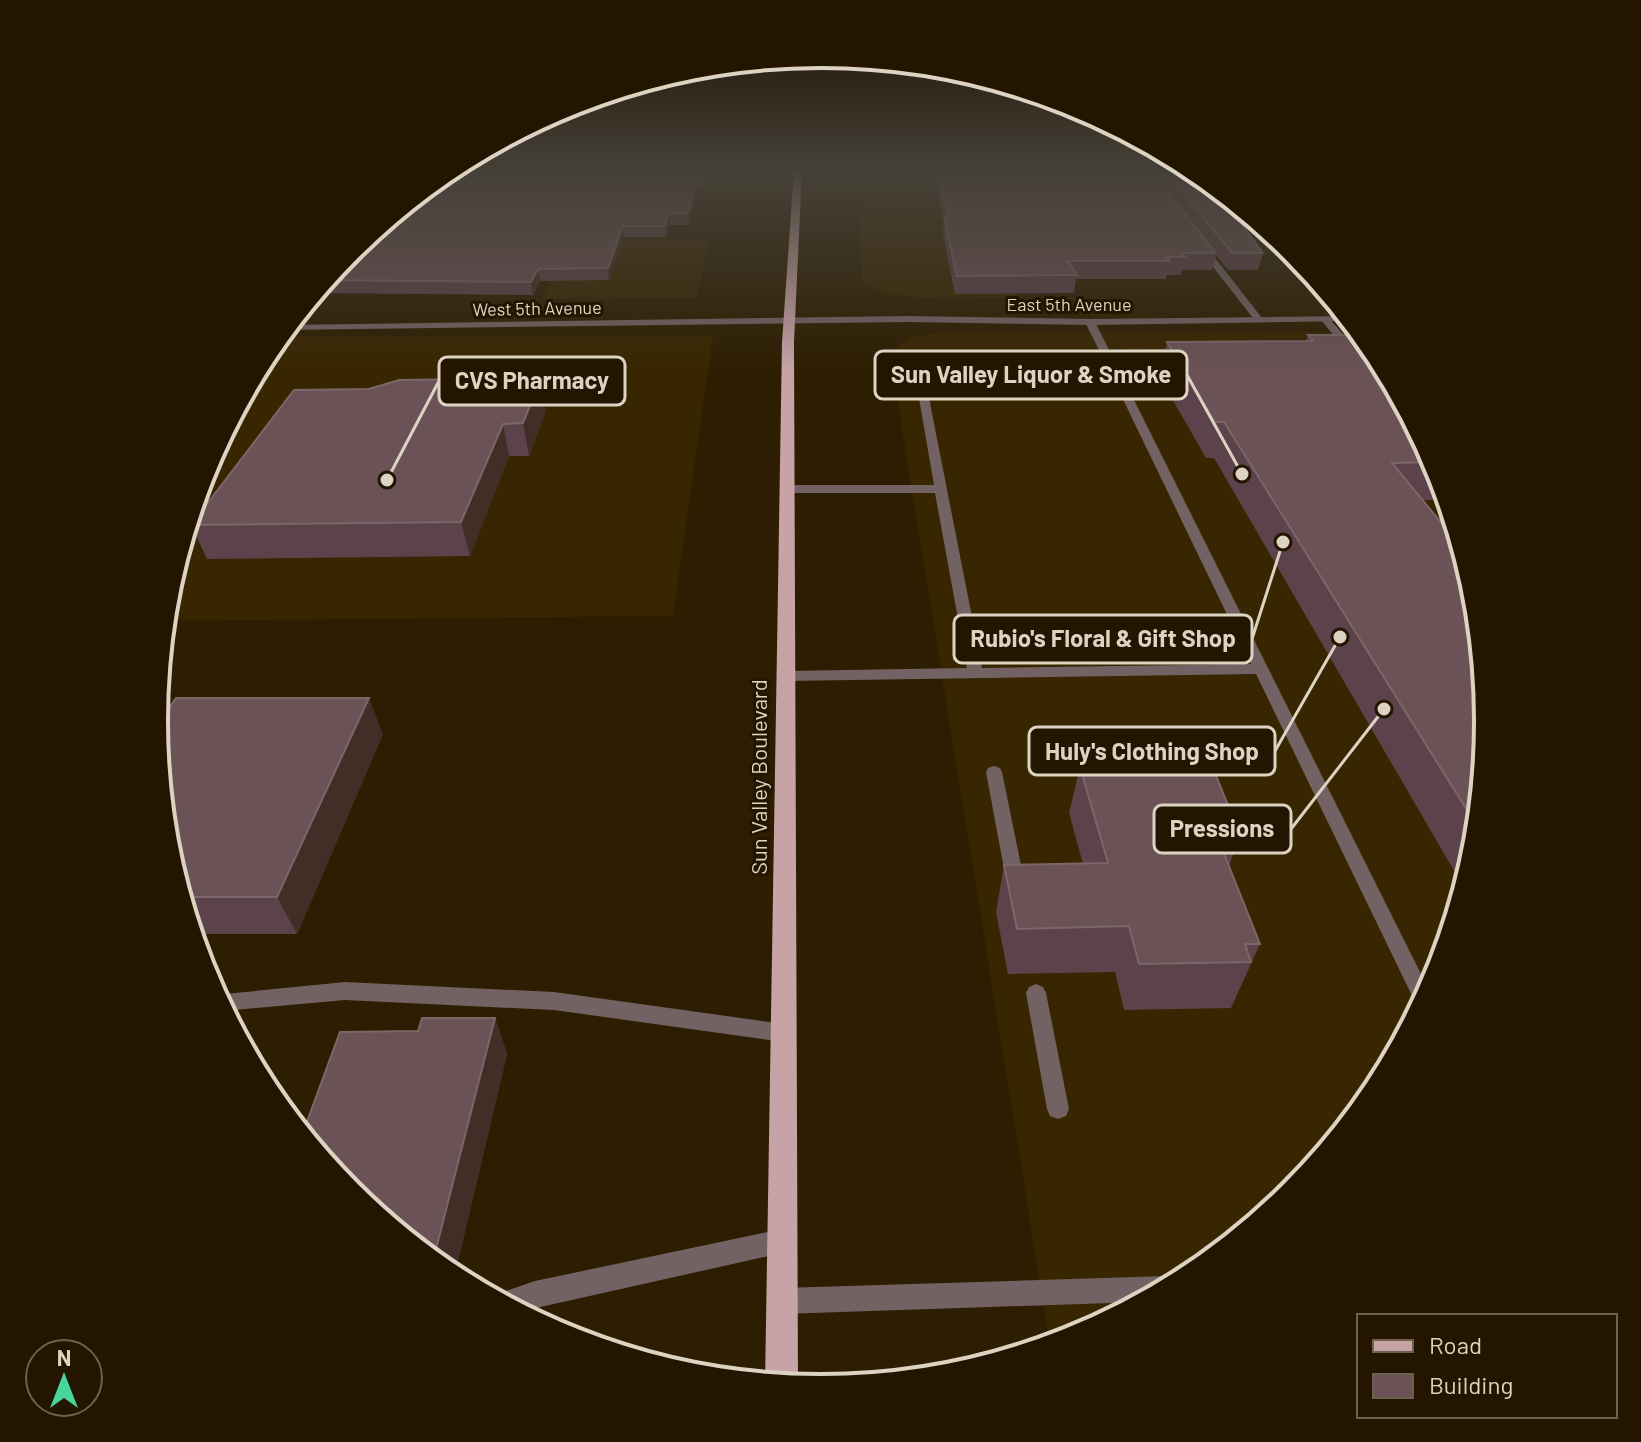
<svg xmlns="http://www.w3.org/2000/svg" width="1641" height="1442" font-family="Barlow,sans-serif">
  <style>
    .built { fill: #382600 }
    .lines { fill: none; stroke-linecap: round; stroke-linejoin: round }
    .service { fill: #736263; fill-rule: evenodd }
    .minor { fill: #736263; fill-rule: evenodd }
    .tertiary { fill: #736263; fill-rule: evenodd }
    .primary { fill: #c7a3a5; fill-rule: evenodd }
    .wall { fill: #5c424a }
    .shaded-wall { fill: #432d27 }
    .building { fill: #6a5257; stroke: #7c6668; stroke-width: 2 }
    .labels { text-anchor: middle; stroke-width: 6; stroke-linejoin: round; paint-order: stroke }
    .far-street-label { font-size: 18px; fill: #ddd3c3; stroke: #231500 }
    .street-label { font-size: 22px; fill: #ddd3c3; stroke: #231500 }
    .rim { fill: none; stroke: #ddd3c3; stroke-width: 4 }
    .leader { fill: none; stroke: #ddd3c3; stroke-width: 3 }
    .callout-dot { fill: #ddd3c3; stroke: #231500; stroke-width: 3 }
    .callout { fill: #231500; stroke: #ddd3c3; stroke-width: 3 }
    .callout-label { font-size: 24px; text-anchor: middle; font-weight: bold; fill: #ddd3c3 }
  </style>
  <rect width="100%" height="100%" fill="#2d1e01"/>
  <!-- built -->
  <path class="built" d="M1050,201L1011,270L1019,298L938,299L886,294L862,282L859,202Z
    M571,240H709L697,298L542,299Z
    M945,332H1360L1375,351L1437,466L1475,591V852L1437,977L1375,1092L1292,1193L1191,1276L1075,1337L1050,1345L890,354L908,338Z
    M713,335L673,616L163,621L166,590L204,465L266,350L277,337Z"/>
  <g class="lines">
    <!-- service -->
    <path class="service" d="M1322,317H1328L1356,349V353H1348L1322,321Z
      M1090,319L1095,322L1109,350L1184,349L1189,352L1184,355L1112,356L1429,990L1420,1007L1417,1006L1256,674L786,681L778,676L786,671L967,668L935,493H787L781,489L787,485H934L911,352L1099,350L1085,322ZM1102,356L1251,664L982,668L921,357Z
      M994,766L1000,768L1002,772L1025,885L1023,890L1016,892L1009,890L1007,885L986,772L988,768Z
      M345,982L554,992L784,1024L791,1026L795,1033L791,1040L784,1042L554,1010L345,1000L223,1011L215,995Z
      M1036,984L1043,987L1046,993L1069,1109L1066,1116L1058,1119L1050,1116L1047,1109L1026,993L1029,987Z
      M782,1229L791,1232L794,1241L791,1250L782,1253L518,1312L493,1298L494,1295L535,1281Z
      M1166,1276L1175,1280L1176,1283L1141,1302L782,1314L773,1310L769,1301L773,1292L782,1288Z"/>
    <!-- minor -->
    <path class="minor" d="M1199,245H1205L1262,318V322H1256L1199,249Z"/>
    <!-- tertiary -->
    <path class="tertiary" d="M908,316L1090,319L1347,316L1351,321L1090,325L908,322L282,330L287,325Z"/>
    <!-- primary -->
    <path class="primary" d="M794,170H802L794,342L798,1386L765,1383L782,342Z"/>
  </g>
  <!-- wall -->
  <path class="wall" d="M445,170H705L702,187H697L689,225H669L666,237H624L609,280L540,281L533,295L313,293L349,249Z
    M932,170H1196L1253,217H1236L1263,253L1258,270H1228L1216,255L1212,270H1182L1181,275H1167L1166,279H1076L1074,293L955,294L943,234L944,218Z
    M1308,335L1375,351L1437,466L1447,500H1422L1488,721L1475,852L1464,888L1214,458H1206L1159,376L1167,342L1306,341Z
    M369,389L546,410L529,456H509L470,556L207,559L191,525Z
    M383,734L297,934H192L166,851Z
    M1080,767L1156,774L1240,835L1229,866L1260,944L1231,1008L1124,1010L1115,972L1008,974L996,912L1004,865L1083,864L1069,813Z
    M495,1018L507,1054L454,1278L349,1192L418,1031Z"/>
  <!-- shaded-wall -->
  <path class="shaded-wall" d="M702,170H705L702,187L701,176Z
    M697,176V187L689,225L688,213Z
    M668,213L669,225L666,237L665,226Z
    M623,226L624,237L609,280L608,268Z
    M538,269L540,281L533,295L531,282Z
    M541,378L546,410L529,456L523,423Z
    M503,424L509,456L470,556L461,522Z
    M369,698L383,734L297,934L277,897Z
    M495,1018L507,1054L454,1278L451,1276L436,1249Z"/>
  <!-- building -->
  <path class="building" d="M445,170H702L701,176H697L688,213H668L665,226H623L608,268L538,269L531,282L323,280L349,249Z
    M937,170H1149L1216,253H1182L1185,257H1167L1170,261H1068L1077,275L957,276L944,217H949Z
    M1164,170H1196L1233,201H1224L1263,253H1232Z
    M1308,335H1362L1375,351L1435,462L1392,463L1462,548L1475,591L1488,721L1477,826L1224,422H1215L1167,342L1313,341Z
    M541,378L523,423L503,424L461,522L191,525L294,390L369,389L399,380Z
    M176,698H369L277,897H180L166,851L154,730Z
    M1153,765L1156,774L1215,773L1240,835L1217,836L1260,944H1245L1251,962L1139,964L1129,926L1017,929L1004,865L1108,863L1080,767Z
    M422,1018H495L436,1249H417L349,1192L302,1135L340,1032L418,1031Z"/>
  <!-- sky -->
  <linearGradient id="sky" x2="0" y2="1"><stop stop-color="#191001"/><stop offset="0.46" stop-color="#464138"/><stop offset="1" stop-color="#464138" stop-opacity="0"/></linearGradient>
  <rect width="1641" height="372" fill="url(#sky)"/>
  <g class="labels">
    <!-- far-street labels -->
    <g class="far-street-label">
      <text x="1069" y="311">East 5th Avenue</text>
      <text transform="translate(537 309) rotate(-1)" y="6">West 5th Avenue</text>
    </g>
    <!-- street labels -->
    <g class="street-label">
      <text transform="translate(759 777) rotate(-90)" y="8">Sun Valley Boulevard</text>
    </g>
  </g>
  <!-- crop -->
  <path d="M0 0H1641V1442H0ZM168 721a653 653 0 1 1 1306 0a653 653 0 1 1-1306 0Z" fill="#231500" fill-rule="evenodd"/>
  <path class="rim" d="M168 721a653 653 0 1 1 1306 0a653 653 0 1 1-1306 0Z"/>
  <!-- callouts -->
  <path class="leader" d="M1242 474L1187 375M387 480L439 381M1283 542L1252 639M1340 637L1275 751M1384 709L1291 829"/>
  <g class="callout-dot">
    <circle cx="1242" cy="474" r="8"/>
    <circle cx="387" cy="480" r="8"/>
    <circle cx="1283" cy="542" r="8"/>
    <circle cx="1340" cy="637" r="8"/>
    <circle cx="1384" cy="709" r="8"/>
  </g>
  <g class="callout">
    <rect x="875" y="351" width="312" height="48" rx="8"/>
    <rect x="439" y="357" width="186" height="48" rx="8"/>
    <rect x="954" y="615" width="298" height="48" rx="8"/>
    <rect x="1029" y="727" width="246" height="48" rx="8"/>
    <rect x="1154" y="805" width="137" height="48" rx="8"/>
  </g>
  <g class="callout-label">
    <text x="1031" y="383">Sun Valley Liquor &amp; Smoke</text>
    <text x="532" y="389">CVS Pharmacy</text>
    <text x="1103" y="647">Rubio's Floral &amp; Gift Shop</text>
    <text x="1152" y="760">Huly's Clothing Shop</text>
    <text x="1222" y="837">Pressions</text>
  </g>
  <!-- legend -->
  <rect x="1357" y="1314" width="260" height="104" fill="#231500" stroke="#6d614e" stroke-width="2"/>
  <rect x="1373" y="1340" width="40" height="12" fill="#c7a3a5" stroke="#6d614e" stroke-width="2"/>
  <text x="1429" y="1354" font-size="24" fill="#ddd3c3">Road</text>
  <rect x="1373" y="1374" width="40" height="24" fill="#6a5257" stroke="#6d614e" stroke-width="2"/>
  <text x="1429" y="1394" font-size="24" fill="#ddd3c3">Building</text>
  <!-- north arrow -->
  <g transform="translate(64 1378)"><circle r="38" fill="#231500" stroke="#6d614e" stroke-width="2"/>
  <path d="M0-6L14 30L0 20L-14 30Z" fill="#48d49d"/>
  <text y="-12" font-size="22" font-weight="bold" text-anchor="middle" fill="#ddd3c3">N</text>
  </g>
</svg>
